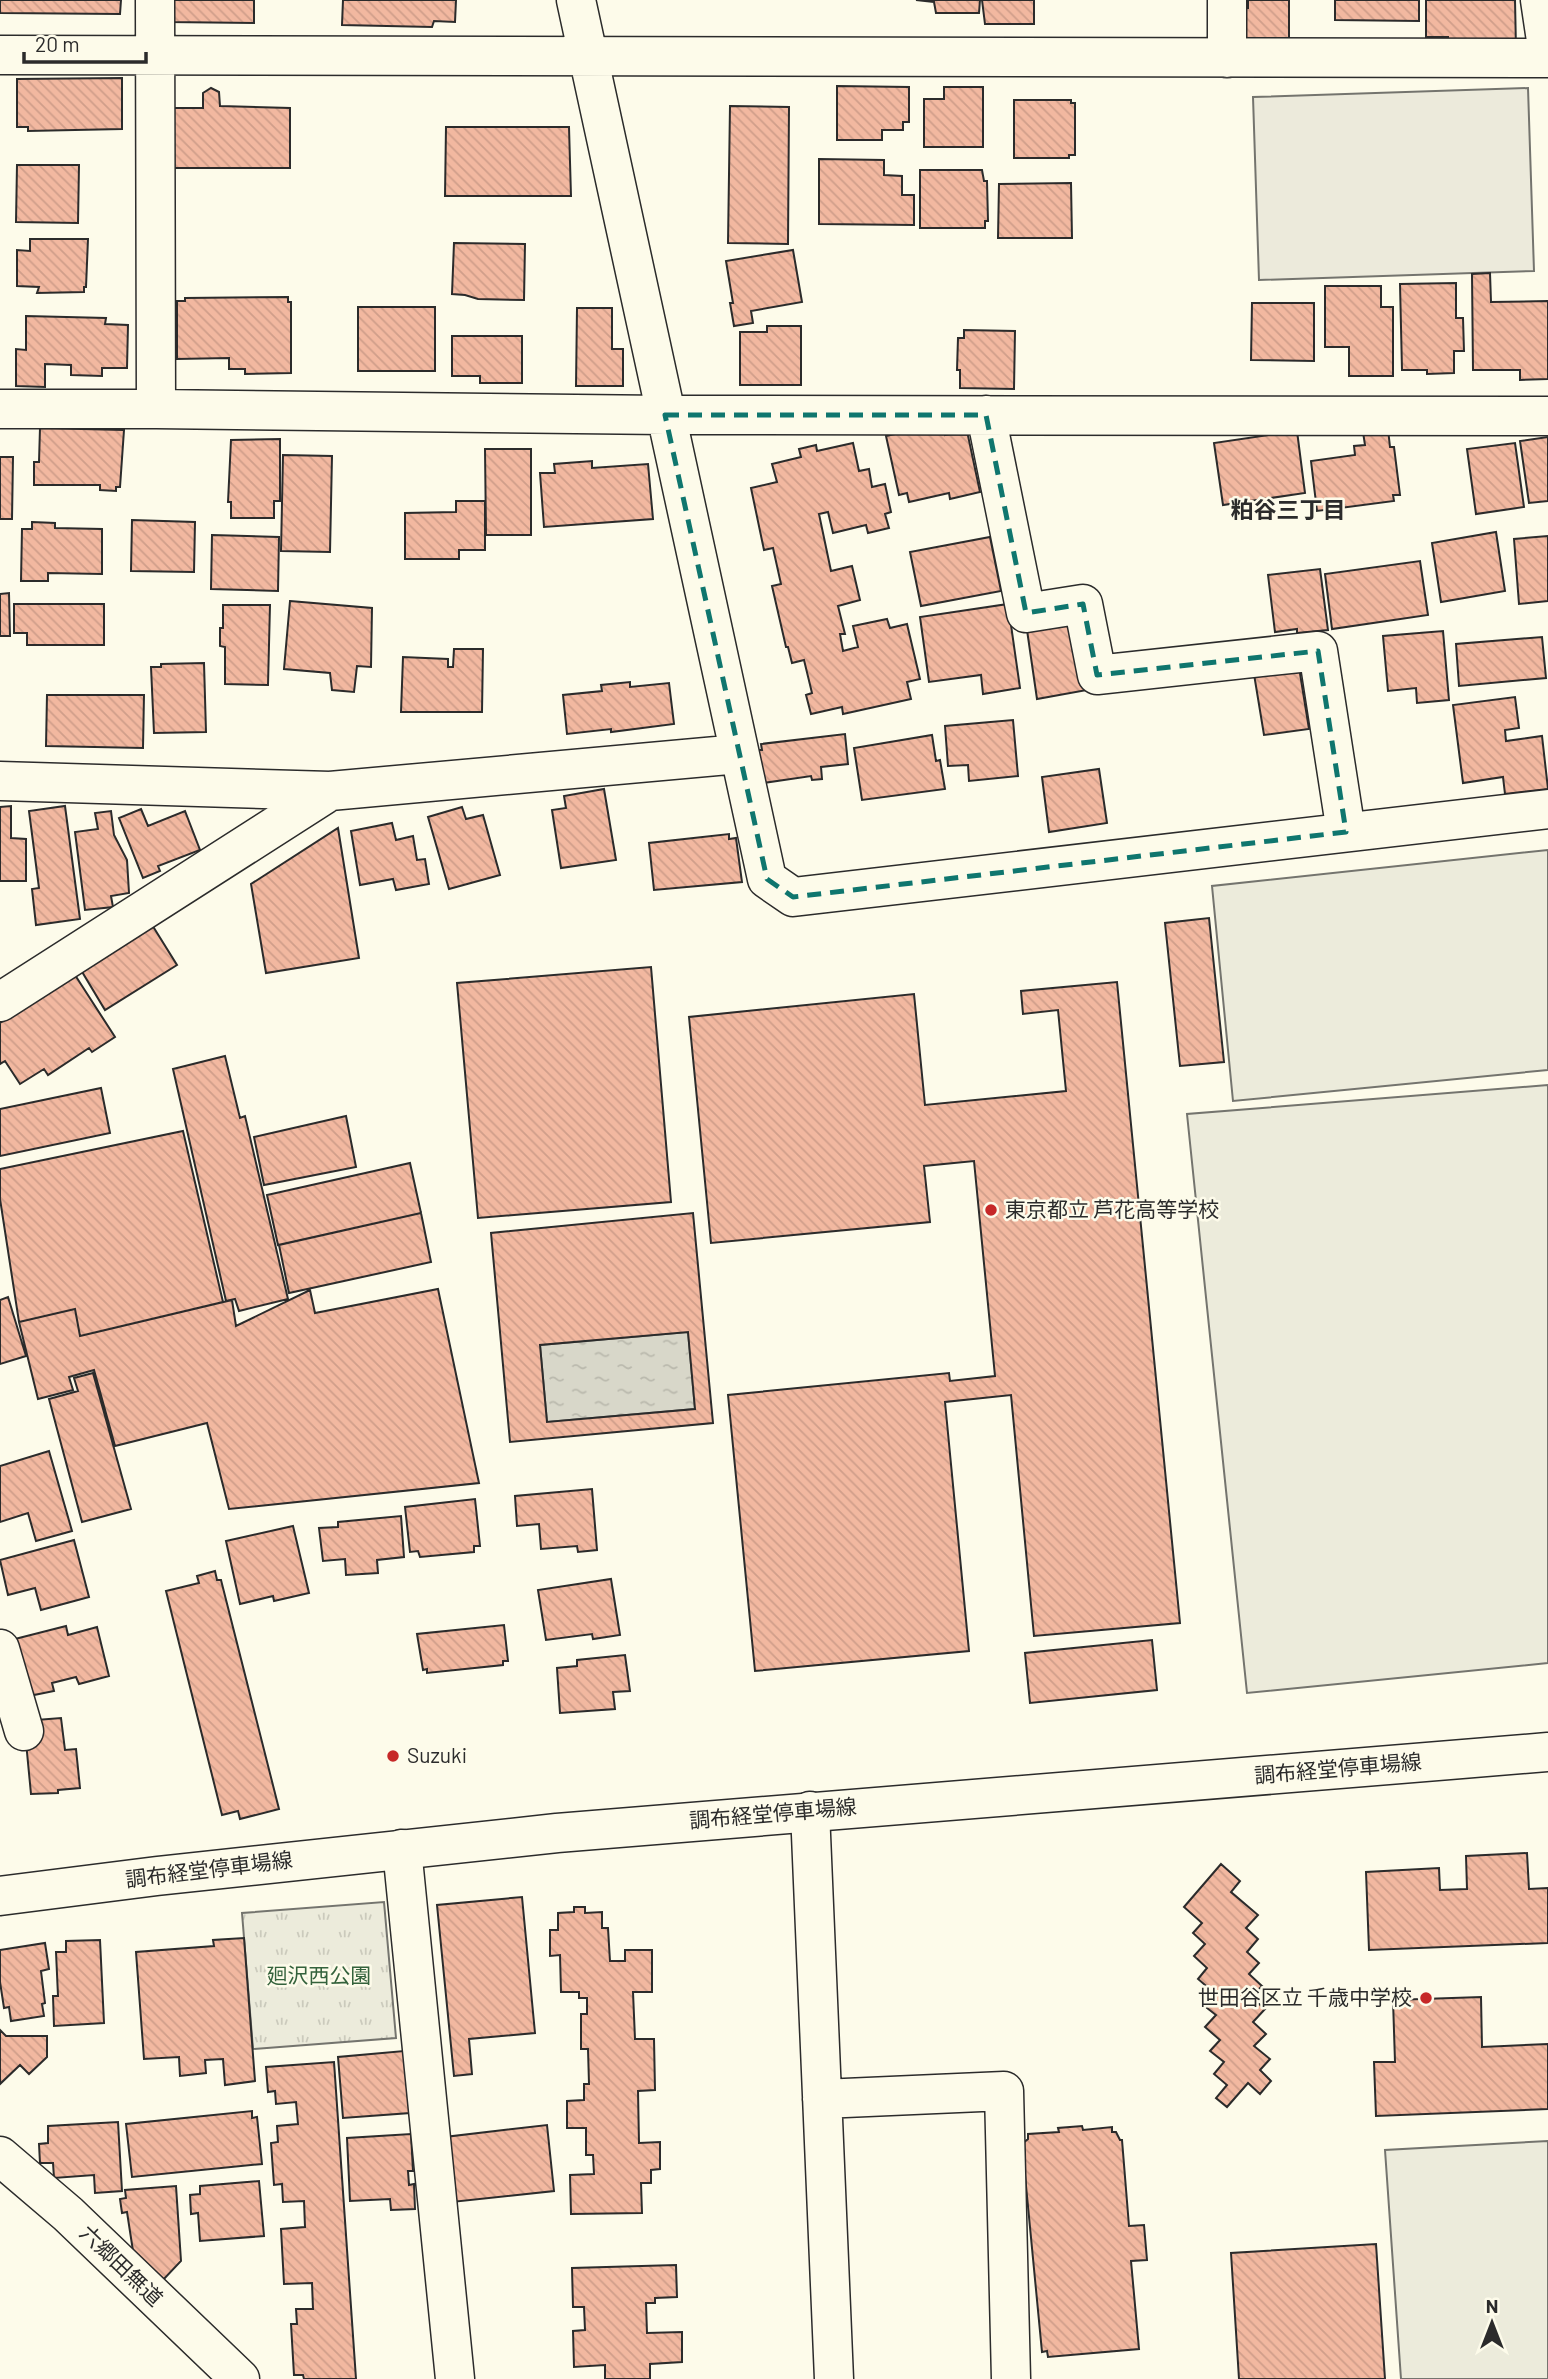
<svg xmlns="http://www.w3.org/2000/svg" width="1548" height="2379" font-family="Barlow,'Noto Sans JP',sans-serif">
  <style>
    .grass { fill: url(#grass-tufts); stroke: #74746e; stroke-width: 2 }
    .garden { fill: #ecebdb; stroke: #74746e; stroke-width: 2 }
    .parking { fill: #eceadb; stroke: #74746e; stroke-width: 2 }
    .water { fill: url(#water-ripples); stroke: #74746e; stroke-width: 2 }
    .building { fill: url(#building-back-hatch); stroke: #2b2b2b; stroke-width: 2; fill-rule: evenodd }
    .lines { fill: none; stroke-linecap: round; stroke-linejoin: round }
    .minor-casing { stroke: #2b2b2b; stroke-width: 41 }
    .major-casing { stroke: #2b2b2b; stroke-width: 41 }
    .minor { stroke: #fdfbea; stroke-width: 38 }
    .major { stroke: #fdfbea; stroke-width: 38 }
    .marked { fill: none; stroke: #0f766e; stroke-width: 5; stroke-dasharray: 14 9; stroke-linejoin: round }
    .poi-dot { fill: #c62828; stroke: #fdfbea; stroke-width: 2.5 }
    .labels { text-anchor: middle; stroke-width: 5; stroke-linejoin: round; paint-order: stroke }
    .poi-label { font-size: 21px; fill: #2b2b2b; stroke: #fdfbea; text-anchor: start }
    .street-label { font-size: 21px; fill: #2b2b2b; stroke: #fdfbea }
    .park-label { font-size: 21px; fill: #34623c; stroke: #fdfbea }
    .neighbourhood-label { font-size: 23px; font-weight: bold; fill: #2b2b2b; stroke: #fdfbea }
  </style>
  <defs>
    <pattern id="grass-tufts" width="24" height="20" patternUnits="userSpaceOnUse" patternTransform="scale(1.75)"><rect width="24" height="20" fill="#ecebdb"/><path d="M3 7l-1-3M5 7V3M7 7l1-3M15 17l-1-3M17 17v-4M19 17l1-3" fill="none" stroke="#cbcabc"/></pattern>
    <pattern id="water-ripples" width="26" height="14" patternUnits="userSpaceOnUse" patternTransform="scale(1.75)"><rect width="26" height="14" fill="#d8d7c9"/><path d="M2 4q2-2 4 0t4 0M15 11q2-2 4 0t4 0" fill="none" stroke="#bab9ad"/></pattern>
    <pattern id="building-back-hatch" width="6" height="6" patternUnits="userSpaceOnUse" patternTransform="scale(1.75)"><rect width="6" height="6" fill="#f2b8a0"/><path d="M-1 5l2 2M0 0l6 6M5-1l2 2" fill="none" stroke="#d09e8a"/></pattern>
  </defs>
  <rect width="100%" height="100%" fill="#fdfbea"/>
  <!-- grass -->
  <path class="grass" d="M384,1902L396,2038L253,2049L242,1913Z"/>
  <!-- garden -->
  <path class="garden" d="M1548,850V1070L1233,1101L1212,886Z
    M1548,1085V1663L1247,1693L1187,1114Z
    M1548,2141V2379H1401L1385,2150Z"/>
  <!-- parking -->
  <path class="parking" d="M1528,88L1534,271L1259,280L1253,97Z"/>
  <!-- water -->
  <path class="water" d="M688,1332L695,1409L547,1422L540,1345Z"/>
  <!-- building -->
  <path class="building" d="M0,0H121L120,14L0,13Z
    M160,0H254V23L167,22Z
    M343,0H456L455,22L434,21L432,27L342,25Z
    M916,0H980L979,13H936L934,2Z
    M982,0H1034V24H985Z
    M1248,0H1289V41H1244L1243,8H1248Z
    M1335,0H1419V21L1335,20Z
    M1426,0H1515L1516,49L1448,41V37H1426Z
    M122,78V129L28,131V127H17V79Z
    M837,86L909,87V122H903V130H882V140H837Z
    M944,87H983V147H924V99H944Z
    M211,88L219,92L220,106L290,108V168H171L172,108H203V93Z
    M1014,100H1071V103H1075V155H1069V158H1014Z
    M730,106L789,107L788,244L728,243Z
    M446,127H569L571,196H445Z
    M819,159L884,160V175L902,176V195H914V225L819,224Z
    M17,165H79L78,223L16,222Z
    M920,170H982L984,181H987L988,221H985V228H920Z
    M1071,183L1072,238H998L999,184Z
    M30,239H88L86,287H84V292L37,293L39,287L17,286V250L30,251Z
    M454,243L525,244L524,300L478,299L465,295L452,294Z
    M793,250L802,302L751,311L753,323L734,326L730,303H733L726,261Z
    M1490,273L1491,302L1548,301V379L1520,380V370H1473L1472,274Z
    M1456,283V318H1463L1464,351H1454V373L1427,374V370H1402L1400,284Z
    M1325,286H1381V307H1393V376H1349V347H1325Z
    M288,297V302H291V373L245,374V369H229V358L177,359V301H185V298Z
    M1252,303H1314V361L1251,360Z
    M358,307H435V371H358Z
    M577,308H612V349H623V386H576Z
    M26,316L106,318L105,324L128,325L127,368H102V376L71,375V365L45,364V387L16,386V349L26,350Z
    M767,326H801V385H740V332H767Z
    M964,330L1015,331L1014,389L960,388V370H957L958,338H964Z
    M452,336H522V383H480V376H452Z
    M942,424L945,435L967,431L980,492L950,499L949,493L909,502L907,493L899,495L886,436Z
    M40,428L124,430L120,487H116V491L100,490V485H34V462H39Z
    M1388,429L1390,447H1394L1400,495H1393L1394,501L1317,511L1311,461L1355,455L1354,446L1365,445L1363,432Z
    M1297,431L1305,493L1223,505L1214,443Z
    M1548,437V501L1529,503L1520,441Z
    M280,439V501H274V518H231V502H228L231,440Z
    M853,443L859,471L869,469L872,487L885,484L891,512L885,514L889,528L868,533L866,525L833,533L828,512L819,514L831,571L852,566L860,600L838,606L845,634H840L843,651L858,647L853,626L887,619L890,628L907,624L920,679L907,682L911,699L843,714L842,707L811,714L806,695L812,693L804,660L792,663L788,647H786L772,586L781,584L773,548L764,550L751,488L777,482L772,464L801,457L799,449L816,445L817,451Z
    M1515,443L1524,507L1476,514L1467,449Z
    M485,449H531V535H486Z
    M283,455L332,456L330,552L281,551Z
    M0,457H13L12,519H0Z
    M592,461V468L648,464L653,519L544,527L540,473H555L554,464Z
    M456,501H485V550H459V559H405V513L456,512Z
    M132,520L195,522L194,572L131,571Z
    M32,522L55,523V528L102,529V574L48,573V581H21L22,529H32Z
    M1496,532L1505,591L1441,602L1432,543Z
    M212,535L279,537L278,591L211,589Z
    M1548,536V601L1519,604L1514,539Z
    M990,537L1001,591L921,606L910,552Z
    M1420,561L1428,615L1332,629L1325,574Z
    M1320,569L1328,630L1297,633V629L1275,632L1268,575Z
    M9,593L10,636H0V594Z
    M290,601L372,608L371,667L357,666L354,692L332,690L330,673L284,669Z
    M14,604H104V645H27V633H14Z
    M1008,604L1020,688L983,694L981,675L929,682L920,617Z
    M223,605H270L268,685L225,684V647L220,646V628H223Z
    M1077,622L1087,690L1037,699L1027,630Z
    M1443,631L1449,700L1417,703L1416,688L1388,691L1383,636Z
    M1542,637L1546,678L1459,686L1456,644Z
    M454,649H483L482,712H401L403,657L448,659V667H453Z
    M1298,661L1309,729L1264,735L1253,668Z
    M204,663L206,732L154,733L151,667H161V664Z
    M630,682V687L669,683L674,724L611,732V729L567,734L563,695L602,691L601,685Z
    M47,695H144L143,748L46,746Z
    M1515,697L1519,728L1505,730L1506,741L1542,736L1548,789L1505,794L1503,777L1463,783L1453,705Z
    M1013,720L1018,776L969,781L968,765L948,766L945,726Z
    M845,734L848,764L821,767L822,779L812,780L811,776L763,783L757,750H762L761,744Z
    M932,735L936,761L940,760L945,789L862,800L854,748Z
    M1099,769L1107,823L1049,832L1042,777Z
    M604,789L616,860L561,868L552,810L566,808L564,796Z
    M11,806V838L26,839V881H0V807Z
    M65,806L80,919L36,925L32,889L39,888L29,811Z
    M462,807L466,819L483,815L500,875L449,889L428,817Z
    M141,809L148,826L185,811L200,850L158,866L160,871L143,878L119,818Z
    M111,811L114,835L127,860L129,893L111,896L113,907L85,910L75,832L98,829L95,813Z
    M392,823L396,840L413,836L417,860L425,859L429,884L396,890L393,879L360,885L351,831Z
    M338,828L359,958L266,973L251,884Z
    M729,834V839L736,838L742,882L654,890L649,843Z
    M1209,918L1224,1062L1180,1066L1165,923Z
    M149,920L177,965L105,1010L78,965Z
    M651,967L671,1202L478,1218L457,983Z
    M75,975L115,1037L92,1052L89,1048L48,1075L44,1069L20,1084L5,1061L0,1064V1023Z
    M1117,982L1180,1623L1034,1636L1011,1395L945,1402L969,1651L755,1671L728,1395L949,1373L950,1381L995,1376L974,1161L924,1166L930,1222L711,1243L689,1017L914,994L925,1105L1066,1091L1058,1010L1023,1014L1021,991Z
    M225,1056L240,1118L245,1116L288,1299L239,1311L235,1299L226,1301L173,1069Z
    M101,1088L110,1133L0,1156V1109Z
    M346,1116L356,1167L264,1185L254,1137Z
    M183,1131L223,1302L80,1336L75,1309L19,1322L0,1199V1169Z
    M410,1163L421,1213L278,1245L267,1195Z
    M421,1213L431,1262L289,1293L279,1245Z
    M693,1213L713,1423L510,1442L491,1233ZM688,1332L695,1409L547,1422L540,1345Z
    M438,1289L479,1483L229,1509L207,1423L115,1446L94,1370L69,1377L73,1390L38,1399L19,1322L75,1309L80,1336L232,1300L236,1326L310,1290L315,1313Z
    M8,1297L26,1356L0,1364V1300Z
    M93,1373L131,1509L82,1522L49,1399L78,1391L74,1378Z
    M49,1451L72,1531L36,1541L28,1513L0,1522V1466Z
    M592,1489L597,1550L578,1552L577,1546L541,1549L539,1524L517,1526L515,1496Z
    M475,1499L480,1546H474V1552L420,1557L418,1551L410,1552L405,1507Z
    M401,1516L404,1557L377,1560L378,1573L346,1575L345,1559L323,1561L319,1528L338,1527V1522Z
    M293,1526L309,1593L274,1601L273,1596L240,1604L226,1541Z
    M74,1540L89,1597L41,1610L35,1588L8,1595L0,1560Z
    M215,1571L217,1580H221L279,1809L240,1819L238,1811L222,1815L166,1591L199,1583L197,1576Z
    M611,1579L620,1635L593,1639L592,1634L546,1640L538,1590Z
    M504,1625L508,1661H503V1665L427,1673V1669L423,1670L417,1634Z
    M66,1626L68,1635L97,1627L109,1676L79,1684L76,1677L52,1683L54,1691L24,1697L11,1640Z
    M1152,1640L1157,1690L1030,1703L1025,1653Z
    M625,1655L630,1691L613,1692L615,1709L560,1713L557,1668L577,1666V1660Z
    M61,1718L65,1750L76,1749L80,1788L58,1790V1793L31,1794L24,1721Z
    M1527,1853L1529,1889L1548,1888V1943L1369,1950L1366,1872L1439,1868L1440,1890L1467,1889L1466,1856Z
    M1221,1864L1240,1881L1231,1892L1258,1915L1246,1928L1258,1939L1247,1952L1259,1963L1249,1974L1262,1986L1251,1997L1265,2009L1253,2022L1266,2034L1254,2046L1270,2059L1260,2070L1271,2081L1260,2094L1248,2083L1227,2107L1216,2098L1227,2085L1214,2074L1224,2062L1210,2051L1220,2040L1205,2027L1216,2015L1202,2004L1212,1991L1198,1979L1207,1968L1194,1956L1205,1944L1193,1933L1202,1923L1184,1907Z
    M522,1897L535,2033L469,2039L472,2074L454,2076L437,1905Z
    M574,1907H585V1913L602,1912V1928H608L610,1961H625V1950H652V1992H633L635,2039H654L655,2090L638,2091L639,2143L660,2142V2169L651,2170V2183H641L642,2213L571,2214L570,2175L594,2174L593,2155H586V2128H567V2101L584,2100V2084H589L588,2049H581V2014H587V1998H579V1992H561L560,1955L550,1956V1930H558V1913L574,1912Z
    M244,1938L255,2081L225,2085L223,2059L205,2060L206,2073L180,2076L179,2057L144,2059L136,1952L214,1946L213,1940Z
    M100,1940L104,2023L54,2026L53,1996H58L56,1952H66V1941Z
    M45,1943L49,1969L41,1971L45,2003L42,2004L44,2016L11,2021L9,2007L4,2008L0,1982V1950Z
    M1481,1997L1482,2047L1548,2044V2109L1376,2116L1374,2062H1395L1393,2000Z
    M0,2030L6,2036H47V2057L29,2074L20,2065L0,2084Z
    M404,2051L410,2113L343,2118L338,2057Z
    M334,2062L356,2379H304L303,2375H294L291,2324H297L296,2309H313L312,2283L284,2284L281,2229L305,2227L304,2201L283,2202L282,2184L274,2185L271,2143L278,2142L277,2126L298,2124L296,2102L276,2104L275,2091L268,2092L266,2067Z
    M252,2111V2118L257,2117L262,2164L132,2177L126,2124Z
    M118,2122L122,2191L95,2193L94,2175L54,2178L53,2163H40L39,2144L48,2143V2126Z
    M547,2125L554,2191L452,2202L445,2137Z
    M1082,2126L1083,2130L1112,2127V2132H1116L1120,2140H1122L1129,2226L1144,2225L1147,2260L1131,2261L1139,2349L1048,2357L1047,2351L1042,2352L1022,2144L1028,2139V2134L1059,2132L1058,2128Z
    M411,2134L413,2171H408L409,2185L414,2184L415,2209L391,2210L390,2199L350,2201L347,2138Z
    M259,2181L264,2236L200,2241L198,2213L191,2214L190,2195L200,2194V2186Z
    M176,2186L181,2261L162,2281L133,2251L127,2212L122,2213L120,2199L126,2198L125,2190Z
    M1376,2244L1385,2379H1239L1231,2253Z
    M676,2265L677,2297L655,2298V2303H646L647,2333L682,2332V2362L650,2364V2379H605V2365L574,2367L573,2331L585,2330L584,2307H573L572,2268Z"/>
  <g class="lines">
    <defs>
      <path id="minor" d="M155,0L156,409
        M576,0L767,879L793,897L1548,809
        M1227,0V58
        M1540,0L1548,54
        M0,55L1548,58
        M0,409H156L665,415L1548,416
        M986,415L1026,613L1083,604L1097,675L1318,651L1346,832
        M0,781L330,791L739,754
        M0,1002L330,791
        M0,1649L24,1731
        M810,1811L834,2379
        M402,1849L455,2379
        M822,2099L1004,2091L1011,2379
        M0,2156L68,2214L240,2379"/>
      <path id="major" d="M0,1896L157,1876L557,1833L1548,1752"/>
    </defs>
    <!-- minor casing -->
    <use href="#minor" class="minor-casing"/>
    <!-- major casing -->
    <use href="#major" class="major-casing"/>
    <!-- minor -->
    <use href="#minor" class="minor"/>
    <!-- major -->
    <use href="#major" class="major"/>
  </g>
  <!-- marked area -->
  <path class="marked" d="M665,415H986L1026,613L1083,604L1097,675L1318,651L1346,832L793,897L767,879Z"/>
  <!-- markers -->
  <g class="poi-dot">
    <circle cx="991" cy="1210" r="7"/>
    <circle cx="393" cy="1756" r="7"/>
    <circle cx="1426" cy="1998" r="7"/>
  </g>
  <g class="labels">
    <!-- poi labels -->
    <g class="poi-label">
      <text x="1005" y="1217">東京都立 芦花高等学校</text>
      <text x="407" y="1763">Suzuki</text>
      <text x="1412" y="2005" text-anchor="end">世田谷区立 千歳中学校</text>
    </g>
    <!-- street labels -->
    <g class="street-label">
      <text transform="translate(1338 1769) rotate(-5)" y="7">調布経堂停車場線</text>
      <text transform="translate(773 1814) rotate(-5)" y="7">調布経堂停車場線</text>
      <text transform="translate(209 1870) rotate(-7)" y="7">調布経堂停車場線</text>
      <text transform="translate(121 2266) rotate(44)" y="7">六郷田無道</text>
    </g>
    <!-- park labels -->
    <g class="park-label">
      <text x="319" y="1983">廻沢西公園</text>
    </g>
    <!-- neighbourhood labels -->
    <g class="neighbourhood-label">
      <text x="1288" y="518">粕谷三丁目</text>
    </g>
  </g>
  <!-- north arrow -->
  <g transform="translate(1492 2323)" stroke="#fdfbea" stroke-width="5" paint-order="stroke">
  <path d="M0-5L12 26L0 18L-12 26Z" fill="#2b2b2b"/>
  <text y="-10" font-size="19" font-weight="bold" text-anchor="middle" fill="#2b2b2b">N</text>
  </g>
  <!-- scale -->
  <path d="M24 52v10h122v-10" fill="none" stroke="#2b2b2b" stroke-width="3.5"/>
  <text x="35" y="52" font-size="21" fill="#2b2b2b" stroke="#fdfbea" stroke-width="5" paint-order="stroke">20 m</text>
</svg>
